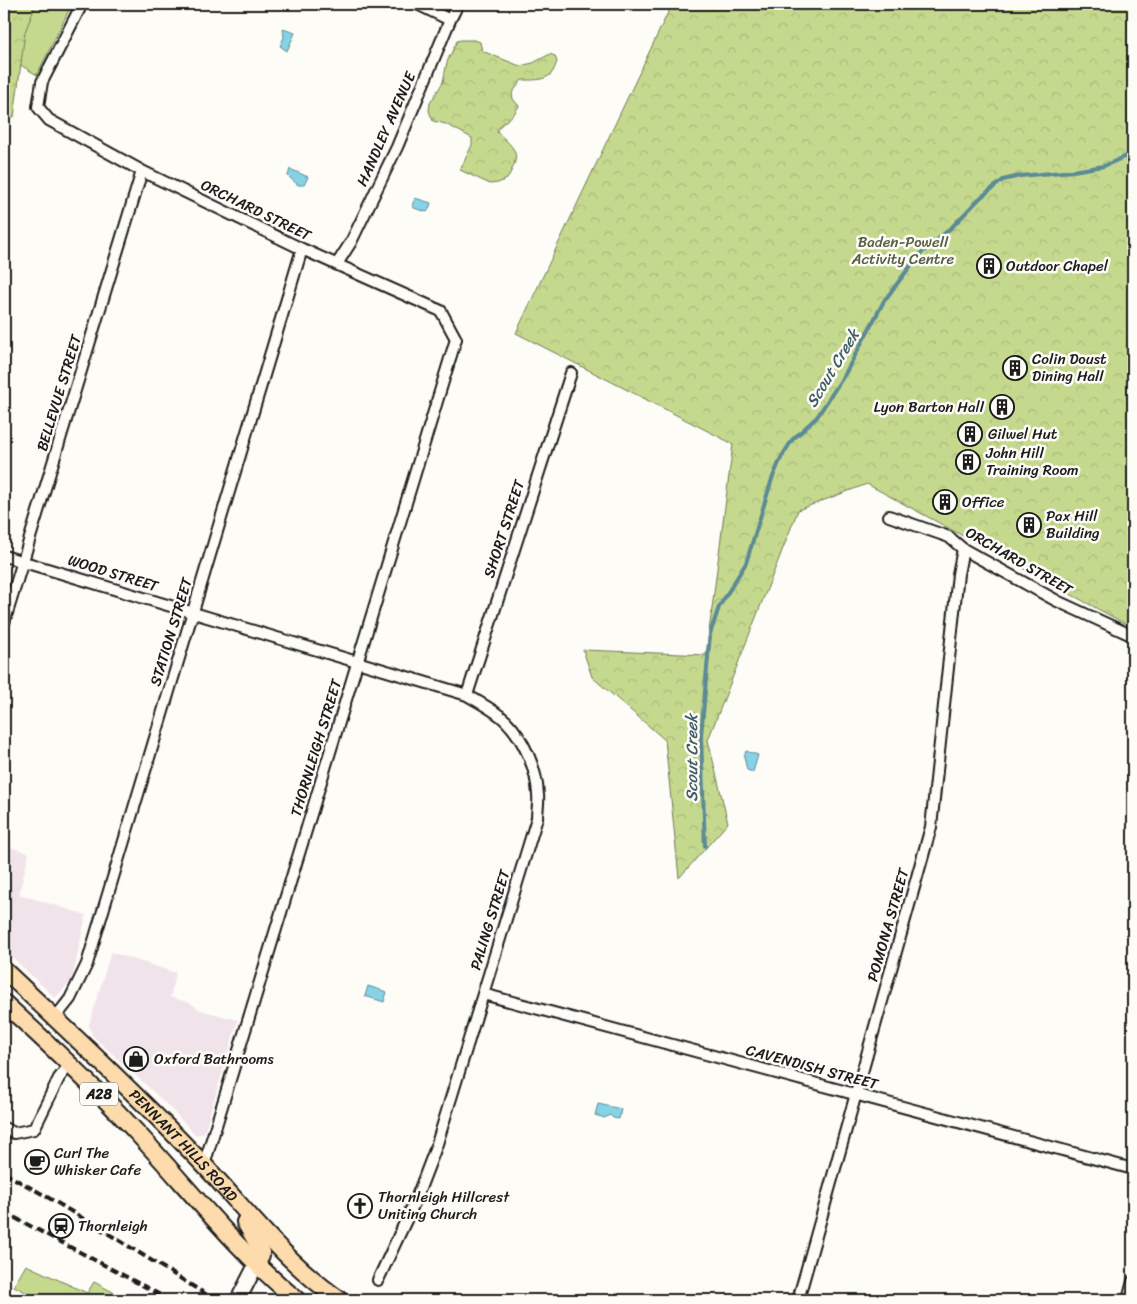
<svg xmlns="http://www.w3.org/2000/svg" width="1137" height="1304" font-family="Sriracha,sans-serif">
  <style>
    .built { fill: #f1e3ea }
    .green { fill: #c5d98e; stroke: #707a55 }
    .forest { fill: url(#forest-crowns); stroke: #707a55 }
    .water { fill: #87d3e6; stroke: #5c8a95 }
    .lines { fill: none; stroke-linecap: round; stroke-linejoin: round }
    .stream { stroke: #5c8a95; stroke-width: 4 }
    .minor-casing { stroke: #1c1c1c; stroke-width: 14 }
    .secondary-casing { stroke: #1c1c1c; stroke-width: 18 }
    .trunk-casing { stroke: #1c1c1c; stroke-width: 20 }
    .minor { stroke: #fdfcf7; stroke-width: 10 }
    .secondary { stroke: #fdfcf7; stroke-width: 14 }
    .trunk { stroke: #fedbac; stroke-width: 16 }
    .rail { stroke: #1c1c1c; stroke-width: 4; stroke-dasharray: 8 4; stroke-linecap: butt }
    .labels { text-anchor: middle; stroke-width: 5; stroke-linejoin: round; paint-order: stroke }
    .shield { fill: #fdfcf7; stroke: #605f5e; stroke-width: 1 }
    .shield-label { font-size: 14px; font-weight: bold; fill: #1c1c1c }
    .street-label { font-size: 15px; fill: #1c1c1c; stroke: #fdfcf7 }
    .park-label { font-size: 15px; fill: #575e44; stroke: #fdfcf7 }
    .poi-label { font-size: 15px; fill: #1c1c1c; stroke: #fdfcf7; text-anchor: start }
    .water-label { font-size: 16px; font-style: italic; fill: #415c63; stroke: #fdfcf7 }
  </style>
  <defs>
    <pattern id="forest-crowns" width="20" height="18" patternUnits="userSpaceOnUse" patternTransform="scale(1.25)"><rect width="20" height="18" fill="#c5d98e"/><path d="M2 6a3 3 0 1 1 6 0M12 15a3 3 0 1 1 6 0" fill="none" stroke="#a9ba7a"/></pattern>
  </defs>
  <rect width="100%" height="100%" fill="#fdfcf7"/>
  <filter id="ink" filterUnits="userSpaceOnUse"><feTurbulence type="fractalNoise" baseFrequency=".02" numOctaves="2"/><feDisplacementMap in="SourceGraphic" scale="10" xChannelSelector="R" yChannelSelector="G"/><feConvolveMatrix kernelMatrix="1 2 1 2 8 2 1 2 1" color-interpolation-filters="sRGB"/></filter>
  <g filter="url(#ink)">
    <!-- built -->
    <path class="built" d="M4,845L29,853L19,894L86,915L72,980L55,998L4,949Z
      M111,952L176,973L170,997L190,1003L200,1010L238,1020L204,1133L196,1135L162,1100L92,1035L89,1025Z"/>
    <!-- green -->
    <path class="green" d="M16,4H72L37,75L4,55Z
      M26,1265L87,1293L94,1282L128,1300H40L14,1286Z"/>
    <!-- forest -->
    <path class="forest" d="M4,4H36L25,32L14,117L4,116Z
      M672,4H1133V628L867,484L798,510L708,740L728,823L679,878L665,740L592,677L583,650L706,655L733,444L516,333Z
      M461,40H474L480,42L482,51L520,66L533,63L550,54L555,56L557,62C555,66 554,71 551,74C544,81 531,80 522,80L512,93L513,99L519,106L514,114L500,126L497,132C518,151 521,154 507,179L498,183L490,184L460,170L472,145V138L446,124L433,121L429,111L430,103L443,82L447,62L457,41Z"/>
    <!-- water -->
    <path class="water" d="M283,29L295,33L287,51L280,46L284,37Z
      M290,169L308,177L304,185H298L288,176Z
      M415,198L431,203L429,209L427,212L414,208L412,206Z
      M746,751L758,755L753,772L747,770L744,757Z
      M368,986L387,992L384,1002L365,996Z
      M598,1104L621,1109L619,1119L613,1118L610,1115L605,1118L595,1115Z"/>
    <g class="lines">
      <!-- stream -->
      <path class="stream" d="M705,846L701,736L710,634L719,607L746,563L772,479L781,458L792,440L817,417L845,374L884,301L918,256L952,227L980,198L1003,180L1020,176L1073,171L1104,166L1133,153"/>
      <defs>
        <path id="minor" d="M82,4L42,82L38,107L49,120L142,171L302,249L441,311L456,339L204,1165
          M417,4L450,20
          M337,264L351,242L397,147L450,20L458,4
          M889,516L949,537L963,549L1057,601L1133,636
          M4,556L467,695C480,703 495,710 506,721C524,739 537,770 538,795C539,802 537,810 537,818L436,1147L416,1199L378,1280
          M4,623L142,171
          M467,695L571,373
          M483,994L1133,1169
          M55,1018L70,999L87,964L302,249
          M4,1128L14,1133L34,1129L59,1078L70,1064
          M798,1300L931,827L958,574L963,549
          M1128,1300L1133,1281"/>
        <path id="secondary" d="M238,1300L257,1263"/>
        <g id="trunk">
          <path id="s1" d="M4,970C71,1033 139,1097 203,1164C247,1211 286,1263 340,1300"/>
          <path d="M4,1003C51,1046 97,1089 140,1136C191,1191 238,1252 297,1300"/>
          <path d="M245,1222L261,1250V1255L257,1263"/>
        </g>
      </defs>
      <!-- minor casing -->
      <use href="#minor" class="minor-casing"/>
      <!-- secondary casing -->
      <use href="#secondary" class="secondary-casing"/>
      <!-- trunk casing -->
      <use href="#trunk" class="trunk-casing"/>
      <!-- minor -->
      <use href="#minor" class="minor"/>
      <!-- secondary -->
      <use href="#secondary" class="secondary"/>
      <!-- trunk -->
      <use href="#trunk" class="trunk"/>
      <!-- rail -->
      <path class="rail" d="M4,1173L44,1195L117,1239L215,1300
        M4,1212L170,1300"/>
    </g>
  </g>
  <!-- icons -->
  <defs>
    <symbol id="building-ring" viewBox="-11 -11 22 22"><circle r="9.5" fill="#fdfcf7" stroke="#1c1c1c" stroke-width="1.5"/><path d="M-4-6H4V6H1V3H-1V6H-4ZM-2.5-4.3h1.7v1.8h-1.7ZM.8-4.3h1.7v1.8H.8ZM-2.5-1h1.7V.8h-1.7ZM.8-1h1.7V.8H.8Z" fill="#1c1c1c"/></symbol>
    <symbol id="shop-ring" viewBox="-11 -11 22 22"><circle r="9.5" fill="#fdfcf7" stroke="#1c1c1c" stroke-width="1.5"/><path d="M-5-2.5h2.3a2.7 3.5 0 0 1 5.4 0H5L5.5 6h-11ZM-1.5-2.5h3a1.5 2.3 0 0 0-3 0Z" fill="#1c1c1c"/></symbol>
    <symbol id="cafe-ring" viewBox="-11 -11 22 22"><circle r="9.5" fill="#fdfcf7" stroke="#1c1c1c" stroke-width="1.5"/><path d="M-5.5-4.5H6V0H3Q3 3.5 0 3.5H-2.5Q-5.5 3.5-5.5 0ZM3-3.2v2h1.7v-2ZM-6 4.5H4V6H-6Z" fill="#1c1c1c"/></symbol>
    <symbol id="church-ring" viewBox="-11 -11 22 22"><circle r="9.5" fill="#fdfcf7" stroke="#1c1c1c" stroke-width="1.5"/><path d="M-1.2-6h2.4v3.5h3.3v2.4h-3.3V6h-2.4V-.1h-3.3v-2.4h3.3Z" fill="#1c1c1c"/></symbol>
    <symbol id="station-ring" viewBox="-11 -11 22 22"><circle r="9.5" fill="#fdfcf7" stroke="#1c1c1c" stroke-width="1.5"/><path d="M-3-6H3Q5-6 5-4V2Q5 4 3 4L4.5 6H3L1.5 4h-3L-3 6H-4.5L-3 4Q-5 4-5 2V-4Q-5-6-3-6ZM-3.5-4v3h7v-3ZM-3.5 1v1.5H-2V1ZM2 1v1.5H3.5V1Z" fill="#1c1c1c"/></symbol>
  </defs>
  <g fill-rule="evenodd">
    <use href="#building-ring" x="975" y="252" width="28" height="28"/>
    <use href="#building-ring" x="1001" y="354" width="28" height="28"/>
    <use href="#building-ring" x="988" y="393" width="28" height="28"/>
    <use href="#building-ring" x="956" y="420" width="28" height="28"/>
    <use href="#building-ring" x="954" y="448" width="28" height="28"/>
    <use href="#building-ring" x="931" y="488" width="28" height="28"/>
    <use href="#building-ring" x="1015" y="511" width="28" height="28"/>
    <use href="#shop-ring" x="122" y="1045" width="28" height="28"/>
    <use href="#cafe-ring" x="23" y="1148" width="28" height="28"/>
    <use href="#church-ring" x="346" y="1192" width="28" height="28"/>
    <use href="#station-ring" x="47" y="1212" width="28" height="28"/>
  </g>
  <g class="labels">
    <!-- shield labels -->
    <rect class="shield" x="80" y="1082.5" width="38" height="23" rx="4"/>
    <g class="shield-label">
      <text x="99" y="1099">A28</text>
    </g>
    <!-- street labels -->
    <g class="street-label">
      <text transform="translate(386 129) rotate(-66)" y="5">HANDLEY AVENUE</text>
      <text transform="translate(256 210) rotate(26)" y="5">ORCHARD STREET</text>
      <text transform="translate(59 393) rotate(-73)" y="5">BELLEVUE STREET</text>
      <text transform="translate(504 529) rotate(-72)" y="5">SHORT STREET</text>
      <text transform="translate(1019 561) rotate(30)" y="5">ORCHARD STREET</text>
      <text transform="translate(113 573) rotate(17)" y="5">WOOD STREET</text>
      <text transform="translate(171 632) rotate(-73)" y="5">STATION STREET</text>
      <text transform="translate(316 748) rotate(-73)" y="5">THORNLEIGH STREET</text>
      <text transform="translate(490 920) rotate(-73)" y="5">PALING STREET</text>
      <text transform="translate(888 925) rotate(-74)" y="5">POMONA STREET</text>
      <text transform="translate(812 1067) rotate(15)" y="5">CAVENDISH STREET</text>
      <text dy="5" stroke="none"><textPath href="#s1" startOffset="251">PENNANT HILLS ROAD</textPath></text>
    </g>
    <!-- park labels -->
    <g class="park-label">
      <text x="903" y="247">Baden-Powell<tspan x="903" dy="17">Activity Centre</tspan></text>
    </g>
    <!-- poi labels -->
    <g class="poi-label">
      <text x="1006" y="271">Outdoor Chapel</text>
      <text x="1032" y="364">Colin Doust<tspan x="1032" dy="17">Dining Hall</tspan></text>
      <text x="984" y="412" text-anchor="end">Lyon Barton Hall</text>
      <text x="988" y="439">Gilwel Hut</text>
      <text x="986" y="458">John Hill<tspan x="986" dy="17">Training Room</tspan></text>
      <text x="962" y="507">Office</text>
      <text x="1046" y="521">Pax Hill<tspan x="1046" dy="17">Building</tspan></text>
      <text x="154" y="1064">Oxford Bathrooms</text>
      <text x="54" y="1158">Curl The<tspan x="54" dy="17">Whisker Cafe</tspan></text>
      <text x="378" y="1202">Thornleigh Hillcrest<tspan x="378" dy="17">Uniting Church</tspan></text>
      <text x="78" y="1231">Thornleigh</text>
    </g>
    <!-- water labels -->
    <g class="water-label">
      <text transform="translate(832 368) rotate(-59)" y="6">Scout Creek</text>
      <text transform="translate(691 758) rotate(-90)" y="6">Scout Creek</text>
    </g>
  </g>
  <!-- margin -->
  <rect width="1137" height="1304" fill="none" stroke="#fdfcf7" stroke-width="20"/>
  <rect x="10" y="10" width="1117" height="1284" fill="none" stroke="#1c1c1c" stroke-width="2" filter="url(#ink)"/>
</svg>
